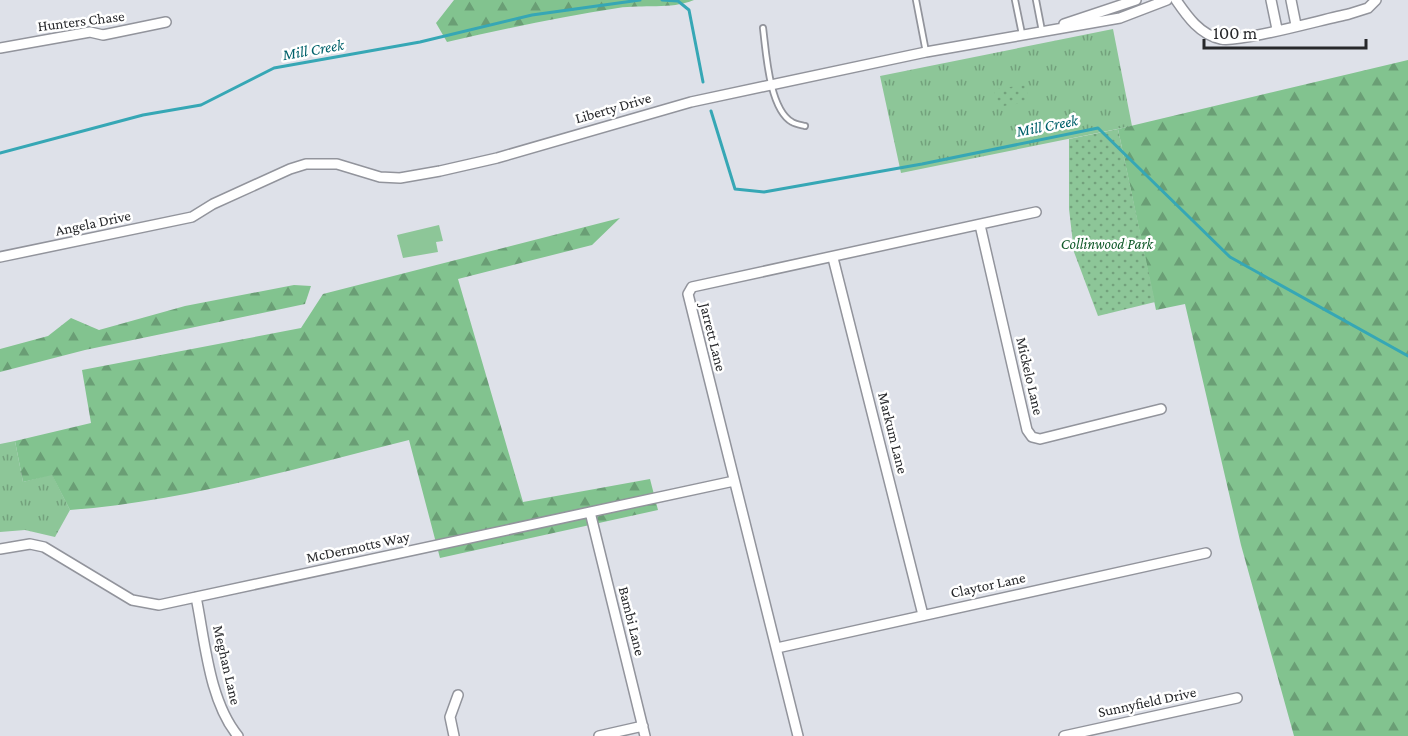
<svg xmlns="http://www.w3.org/2000/svg" width="1408" height="736" font-family="'Crimson Pro',serif">
  <style>
    .grass { fill: url(#grass-tufts) }
    .forest { fill: url(#forest-firs) }
    .park { fill: url(#park-dots) }
    .pitch { fill: #8dc698 }
    .lines { fill: none; stroke-linecap: round; stroke-linejoin: round }
    .stream { stroke: #36a7b5; stroke-width: 3 }
    .service-casing { stroke: #92949c; stroke-width: 8 }
    .minor-casing { stroke: #92949c; stroke-width: 12 }
    .service { stroke: #fff; stroke-width: 4.5 }
    .minor { stroke: #fff; stroke-width: 9 }
    .labels { text-anchor: middle; stroke-width: 5; stroke-linejoin: round; paint-order: stroke }
    .street-label { font-size: 15px; fill: #27282b; stroke: #fff }
    .park-label { font-size: 15px; font-style: italic; fill: #105929; stroke: #fff }
    .water-label { font-size: 16px; font-style: italic; fill: #00616b; stroke: #fff }
  </style>
  <defs>
    <pattern id="grass-tufts" width="24" height="20" patternUnits="userSpaceOnUse" patternTransform="scale(1.5)"><rect width="24" height="20" fill="#8dc698"/><path d="M3 7l-1-3M5 7V3M7 7l1-3M15 17l-1-3M17 17v-4M19 17l1-3" fill="none" stroke="#73a17c"/></pattern>
    <pattern id="forest-firs" width="22" height="20" patternUnits="userSpaceOnUse" patternTransform="scale(1.5)"><rect width="22" height="20" fill="#82c38f"/><path d="M5 1l3.5 6h-7zM16 11l3.5 6h-7z" fill="#6a9e75"/></pattern>
    <pattern id="park-dots" width="8" height="8" patternUnits="userSpaceOnUse" patternTransform="scale(1.5)"><rect width="8" height="8" fill="#8dc698"/><path d="M2 2h.1M6 6h.1" fill="none" stroke="#73a17c" stroke-width="1.8" stroke-linecap="round"/></pattern>
  </defs>
  <rect width="100%" height="100%" fill="#dee1e9"/>
  <!-- grass -->
  <path class="grass" d="M1113,29L1132,126L901,173L880,76Z
    M15,441L23,482L52,474L70,510L55,537L25,530L0,532V444Z"/>
  <!-- forest -->
  <path class="forest" d="M454,0H694C670,10 643,4 618,8C560,17 504,29 447,42L436,23Z
    M1408,60V736H1294L1241,545L1185,304L1156,310L1118,129Z
    M620,218L592,245L458,279L523,502L650,479L658,510L440,558L409,440C298,468 185,501 70,510L52,475L23,482L15,441L91,423L82,370L301,328L323,294Z
    M294,285L311,286L305,304L85,350L0,372V349L48,336L71,318L99,330L185,306Z"/>
  <!-- park -->
  <path class="park" d="M1026,85L1029,102L997,107L994,89Z
    M1118,129L1155,302L1098,316L1074,252L1069,209V139Z"/>
  <!-- pitch -->
  <path class="pitch" d="M439,225L443,241L436,242L438,252L403,258L397,235Z"/>
  <g class="lines">
    <!-- stream -->
    <path class="stream" d="M662,0L678,1L689,10L703,82
      M711,111L735,189L764,192L922,164L1098,128L1230,257L1408,356
      M0,153L143,115L201,105L274,68L420,42L532,15L640,0"/>
    <defs>
      <path id="service" d="M916,0L926,52
        M1015,0L1022,34
        M1036,0L1042,31
        M763,28C766,51 769,109 792,122C795,124 801,125 805,126"/>
      <path id="minor" d="M1176,0C1187,16 1200,35 1221,39C1239,43 1324,19 1349,14L1368,8L1376,0
        M1271,0L1277,29
        M1291,0L1296,25
        M1064,24L1136,0
        M0,48L90,32L103,35L166,22
        M980,225L1027,430L1032,437L1040,439L1161,409
        M0,257L192,217L213,204L290,169L306,164H337L380,177L400,178L440,171L497,158L691,102L926,52L1120,18L1167,0
        M833,258L923,615
        M590,512L645,736
        M0,549L30,544L44,547L132,600L159,605L734,481
        M196,597C205,641 209,701 238,736
        M777,648L1206,553
        M454,736L450,717L458,695
        M599,736L643,726
        M798,736L688,294L692,287L1036,212
        M1064,736L1237,698"/>
    </defs>
    <!-- service casing -->
    <use href="#service" class="service-casing"/>
    <!-- minor casing -->
    <use href="#minor" class="minor-casing"/>
    <!-- service -->
    <use href="#service" class="service"/>
    <!-- minor -->
    <use href="#minor" class="minor"/>
  </g>
  <g class="labels">
    <!-- street labels -->
    <g class="street-label">
      <text transform="translate(81 21) rotate(-7)" y="5">Hunters Chase</text>
      <text transform="translate(613 108) rotate(-16)" y="5">Liberty Drive</text>
      <text transform="translate(93 223) rotate(-12)" y="5">Angela Drive</text>
      <text transform="translate(713 337) rotate(76)" y="5">Jarrett Lane</text>
      <text transform="translate(1030 376) rotate(77)" y="5">Mickelo Lane</text>
      <text transform="translate(893 433) rotate(76)" y="5">Markum Lane</text>
      <text transform="translate(358 547) rotate(-12)" y="5">McDermotts Way</text>
      <text transform="translate(988 585) rotate(-12)" y="5">Claytor Lane</text>
      <text transform="translate(632 621) rotate(76)" y="5">Bambi Lane</text>
      <text transform="translate(227 665) rotate(77)" y="5">Meghan Lane</text>
      <text transform="translate(1147 702) rotate(-12)" y="5">Sunnyfield Drive</text>
    </g>
    <!-- park labels -->
    <g class="park-label">
      <text x="1107" y="249">Collinwood Park</text>
    </g>
    <!-- water labels -->
    <g class="water-label">
      <text transform="translate(313 49) rotate(-10)" y="6">Mill Creek</text>
      <text transform="translate(1047 125) rotate(-11)" y="6">Mill Creek</text>
    </g>
  </g>
  <!-- scale -->
  <path d="M1204 39v9h162v-9" fill="none" stroke="#27282b" stroke-width="3"/>
  <text x="1213" y="39" font-size="18" fill="#27282b" stroke="#ffffff" stroke-width="4.5" paint-order="stroke">100 m</text>
</svg>
